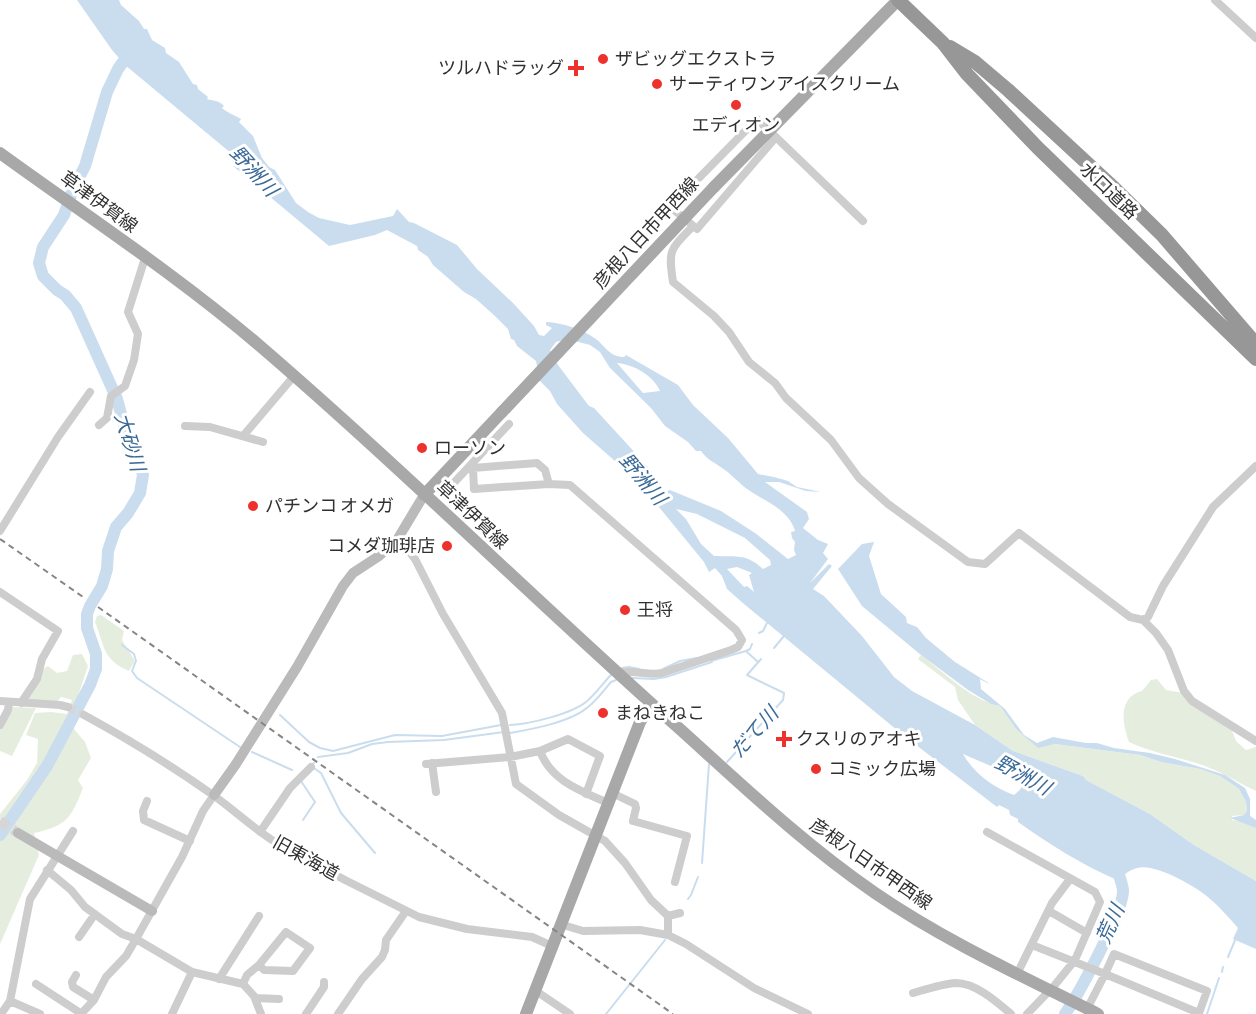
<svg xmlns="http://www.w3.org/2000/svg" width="1256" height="1014" font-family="'Alegreya Sans','Noto Sans JP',sans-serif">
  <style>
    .green { fill: #e5eede }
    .water { fill: #caddee; fill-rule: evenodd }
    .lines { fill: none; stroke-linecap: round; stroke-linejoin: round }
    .stream { stroke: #caddee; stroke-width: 2 }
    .river { stroke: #caddee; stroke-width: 12 }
    .street-tunnel { stroke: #d6d6d6; stroke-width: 8; stroke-dasharray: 8 4; stroke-linecap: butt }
    .secondary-tunnel { stroke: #d6d6d6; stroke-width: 10; stroke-dasharray: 10 5; stroke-linecap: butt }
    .street { stroke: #cdcdcd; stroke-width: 8 }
    .secondary { stroke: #bababa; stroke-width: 10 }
    .primary { stroke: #a8a8a8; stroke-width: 12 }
    .highway { stroke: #979797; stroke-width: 14 }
    .rail { stroke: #858585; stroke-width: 2; stroke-dasharray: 6 4.5; stroke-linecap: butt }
    .primary-bridge { stroke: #a8a8a8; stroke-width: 12 }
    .poi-dot { fill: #ed312d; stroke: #fff; stroke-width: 2 }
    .labels { text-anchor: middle; stroke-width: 6; stroke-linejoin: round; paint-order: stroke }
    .poi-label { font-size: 18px; fill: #303030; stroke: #fff; text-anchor: start }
    .street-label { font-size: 18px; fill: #303030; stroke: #fff }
    .water-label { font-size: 20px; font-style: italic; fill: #3a6a97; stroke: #fff }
  </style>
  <rect width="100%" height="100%" fill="#fff"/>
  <!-- green -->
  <path class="green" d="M101,615L124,631L122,640L135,661L129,671C102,659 105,647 95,622L97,616Z
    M82,654L88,666L72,713L74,729L85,742L91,758L78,780L83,788C71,818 67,826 34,833L39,855L0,944V814L27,780L37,763L38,739L26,735L35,713L51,712L67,714L72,700L61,697L55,704L31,702L27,698L43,669L48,666L57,673L67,671L73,655Z
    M921,655C945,673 971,700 1000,706L1016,729L1038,747L1055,744L1140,755L1161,762L1200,769L1220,776L1239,789L1246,802L1247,812L1244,815L1232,816V820L1245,822L1256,828V881L1194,845L1150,814L1086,780L1083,776L1013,751L975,725L958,700L955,687L918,659Z
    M1157,679L1166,690L1184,693L1231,728L1236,741L1246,750L1256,747V791C1235,781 1219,770 1196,763C1174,756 1150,752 1129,742C1122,724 1118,697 1142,691L1151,680Z
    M11,707L36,708L12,756L0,751V730Z"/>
  <!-- water -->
  <path class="water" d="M77,0H119L121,5L139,21L144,29H147L152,40L165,48L166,53L179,62L193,84L197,85L198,89L208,97L207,99C213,101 219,100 224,106L222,108C228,113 234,115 241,119L239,122L253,136L262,158L269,167L275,170L296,203L308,212L319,218L350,225L393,216L397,209L409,222L414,223L457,245L477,269L513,303L534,326L539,335L544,336L552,328L546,325V322C564,323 582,329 596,339C606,347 610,357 624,357L626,355L678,385L693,405L728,438L758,474L774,477L788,481L797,487L821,492L806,491L779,482H765L807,512L809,519L803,528L818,540L828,544L823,553L828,559L810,583L829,564L832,566L813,589L824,596L862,636L894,677L912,691L975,725L1013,751L1083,776L1086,780L1150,814L1194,845L1256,881V949L1233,939L1238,928C1229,918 1220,907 1209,898C1195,886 1155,863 1137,868C1129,870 1123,876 1117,880C1082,865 1049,844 1018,822V819L1010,815L1009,810L999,805L997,807L903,735L744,604L727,589L722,576L715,568L709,572L704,562L645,490C643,482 640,478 632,476L583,433L557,404L550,391L540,381L536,361L517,346L514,340L511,339L508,329L495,316L476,299L464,292L433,265L428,257L418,250L417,246L387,230L375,235L329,246L233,166L237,163L234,161L238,159L125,65L112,50ZM567,339L590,345L600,352L610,368L651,408L665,426L688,442L696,451H701C707,460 714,462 722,468C730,473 736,480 743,486C760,500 788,507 795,531L791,532L792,538L795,542L794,550L796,555L788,559L755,533L721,511L670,490L664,492L650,469L594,408L589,406L558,365L550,350L556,342ZM617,363C633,364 654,376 660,391L643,393ZM676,509L697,514L745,538L770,560L771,565L763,569C746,553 736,557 714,556L701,544L686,519ZM737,567L752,573L749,575L754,592L747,586L744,587L727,569ZM963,754L1021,779C1024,787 1020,790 1014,795C992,787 974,773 963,754Z
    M874,542L869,556L881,594L906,617L907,623L917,627L926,638L955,662L987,682L989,684L980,679L981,689L1005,709L1024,735L1037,743L1053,737L1086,743H1097L1114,748L1150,753L1175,759L1225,775L1245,788L1250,799V816L1256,820V828L1230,818L1244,815L1247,811L1246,802L1239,789L1220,776L1200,769L1161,762L1140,755L1055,744L1038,748L1016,729L1000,706L991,704L968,690L921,655L862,606L838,569L862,544Z"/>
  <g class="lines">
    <!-- stream -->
    <path class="stream" d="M759,633L763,631L768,621
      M122,645L134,654L136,661L132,671L137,678L240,747
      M774,648L784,636
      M747,652L758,662
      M711,661L746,651L750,649L752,644
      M622,668L629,667L639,669
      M663,669L680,661L697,658
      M632,678L654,679L666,677L712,662
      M280,715L309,742L320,748L333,751L395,735L442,736L501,725
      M510,725C530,724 571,714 586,702C595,695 603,683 611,675
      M510,733C533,729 571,722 588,707C597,700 604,690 611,682L616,680
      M252,752L292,770
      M318,757L348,753L372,744L388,742L444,740L504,732
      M727,762L783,700L784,693L747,675L761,659
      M314,763L311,766L321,773L341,813L375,853
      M301,781L315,802L303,820
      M702,863L709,764
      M688,899L691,895L698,877
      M1228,957L1236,938
      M1222,972L1223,967
      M606,1014L665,940
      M1207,1014L1219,978"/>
    <!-- river -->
    <path class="river" d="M0,835L47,766L90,685L96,669V654L87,628V614L90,606L102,586L107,569L108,551L116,527L128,513L140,493L143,475L139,462L131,450L117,399L76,308L65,295L57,290L43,276L39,263L43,247L64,215L73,189L85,166L107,92L118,69L130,52
      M1065,1014C1078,995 1124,911 1123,890C1122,881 1117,873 1117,863"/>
    <!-- street-tunnel -->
    <path class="street-tunnel" d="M68,707L84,715"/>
    <!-- secondary-tunnel -->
    <path class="secondary-tunnel" d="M0,821L18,833"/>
    <!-- street -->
    <path class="street" d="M1215,0L1256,38
      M776,137L697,229L668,205L677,195L695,182L757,119L863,221
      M693,226C670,250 668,249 673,282L714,316L729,332L749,362L775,383L786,398L831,440L859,478L888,504L968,562L985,564L1019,533L1130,617L1143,620L1156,633L1168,650L1184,691L1192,701L1256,741
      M99,425L107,418L111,396L125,386L134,360L138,334L128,312L145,258
      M185,426L210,427L263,442
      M243,436L294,376
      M537,463L545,470L549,484L474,489L473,468Z
      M549,484L570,485L736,630L742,640L738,647L731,650L662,673C647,676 633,669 618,673
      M449,488L509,424
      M0,531L58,437L90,392
      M397,540L406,547L415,559L443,614L502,713L516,784L559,815L605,841L625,863L651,900L668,916V935
      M0,592L58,631L42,659L37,679L21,703
      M1143,620L1148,617L1163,586L1213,507L1256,466
      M0,701L60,705L68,707
      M84,715C128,739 172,766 213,795C234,810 253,828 275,842L345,880L419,917L467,929L532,937L552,946
      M0,725L8,710L9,702
      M540,751C551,781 581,791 608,803
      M432,763L436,792
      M426,764L510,757L540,751L568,739L600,756L586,794
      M612,793L635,804L636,808L633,821L687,836L675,882
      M147,801L143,811L144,820L190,841
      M260,832L290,788L311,767
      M987,832L1095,892L1100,902L1075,960L1054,986L1027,1014
      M47,870L71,890L85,907L122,934L136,939L192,972L243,984L254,996L261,1014
      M1049,911L1087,933
      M668,916L680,913
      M560,924L583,931L640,930L668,935L686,944L754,988L808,1014
      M79,937L95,914
      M1032,945L1105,974L1114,954L1207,991L1199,1013L1105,974L1087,1009
      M1017,974L1052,903L1070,879
      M76,975L72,982L73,987L94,1000
      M219,979L259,916
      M36,984L82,1014
      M243,984L247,975L259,965L286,932L310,948L293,971L264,970L259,965
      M536,991L570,1014
      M913,993C927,989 942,984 956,983C976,983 997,1002 1011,1014
      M255,998L279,999
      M10,1001L40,1014
      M1,1014L10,1001L30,899L73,831
      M81,1014L94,1000L106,977L126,956L136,939L182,857L203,811L214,795
      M172,1014L192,972
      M306,1014L324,987V982
      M338,1014L362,979L382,957L385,950L386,940L406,911"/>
    <!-- secondary -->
    <path class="secondary" d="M214,795L236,764L297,667L343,586L353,573L379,556L397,540L424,495
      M18,833L152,911"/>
    <!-- primary -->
    <path class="primary" d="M0,153C87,216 178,276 260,346C404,470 539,604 681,730C744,787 805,845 875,893C945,941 1022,976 1098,1014
      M714,187L898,0
      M424,495L502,412
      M526,1014L640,722L651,704"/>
    <!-- highway -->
    <path class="highway" d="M898,0L943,43L967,74L1038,148L1256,359
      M950,47L975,62L1008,90L1114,188L1162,235L1256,344"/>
    <!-- rail -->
    <path class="rail" d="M0,539L86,599
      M98,607L673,1014"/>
    <!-- primary-bridge -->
    <path class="primary-bridge" d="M502,412L714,187"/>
  </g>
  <!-- markers -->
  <g class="poi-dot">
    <circle cx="603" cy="59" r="6"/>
    <path d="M573 59h6v6h6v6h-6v6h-6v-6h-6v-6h6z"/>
    <circle cx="657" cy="84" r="6"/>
    <circle cx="736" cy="105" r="6"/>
    <circle cx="422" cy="448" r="6"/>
    <circle cx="253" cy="506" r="6"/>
    <circle cx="447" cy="546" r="6"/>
    <circle cx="625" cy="610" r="6"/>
    <circle cx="603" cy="713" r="6"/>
    <path d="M781 730h6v6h6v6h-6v6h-6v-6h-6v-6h6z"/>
    <circle cx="816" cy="769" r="6"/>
  </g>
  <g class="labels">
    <!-- poi labels -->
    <g class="poi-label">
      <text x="615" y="65">ザビッグエクストラ</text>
      <text x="564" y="74" text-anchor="end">ツルハドラッグ</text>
      <text x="669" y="90">サーティワンアイスクリーム</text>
      <text x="736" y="131" text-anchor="middle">エディオン</text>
      <text x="434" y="454">ローソン</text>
      <text x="265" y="512">パチンコ オメガ</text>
      <text x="435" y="552" text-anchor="end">コメダ珈琲店</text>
      <text x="637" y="616">王将</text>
      <text x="615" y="719">まねきねこ</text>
      <text x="796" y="745">クスリのアオキ</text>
      <text x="828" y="775">コミック広場</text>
    </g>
    <!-- street labels -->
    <g class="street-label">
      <text transform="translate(1109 191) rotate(44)" y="6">水口道路</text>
      <text transform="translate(99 202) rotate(36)" y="6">草津伊賀線</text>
      <text transform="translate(646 233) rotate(-47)" y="6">彦根八日市甲西線</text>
      <text transform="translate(472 515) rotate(43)" y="6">草津伊賀線</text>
      <text transform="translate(306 858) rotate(29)" y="6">旧東海道</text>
      <text transform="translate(871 864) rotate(35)" y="6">彦根八日市甲西線</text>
    </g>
    <!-- water labels -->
    <g class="water-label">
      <text transform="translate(254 171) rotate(48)" y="7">野洲川</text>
      <text transform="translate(130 442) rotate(73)" y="7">大砂川</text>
      <text transform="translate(643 479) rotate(50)" y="7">野洲川</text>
      <text transform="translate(754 732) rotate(-48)" y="7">だて川</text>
      <text transform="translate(1023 775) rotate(29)" y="7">野洲川</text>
      <text transform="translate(1110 924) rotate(-66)" y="7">荒川</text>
    </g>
  </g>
</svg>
